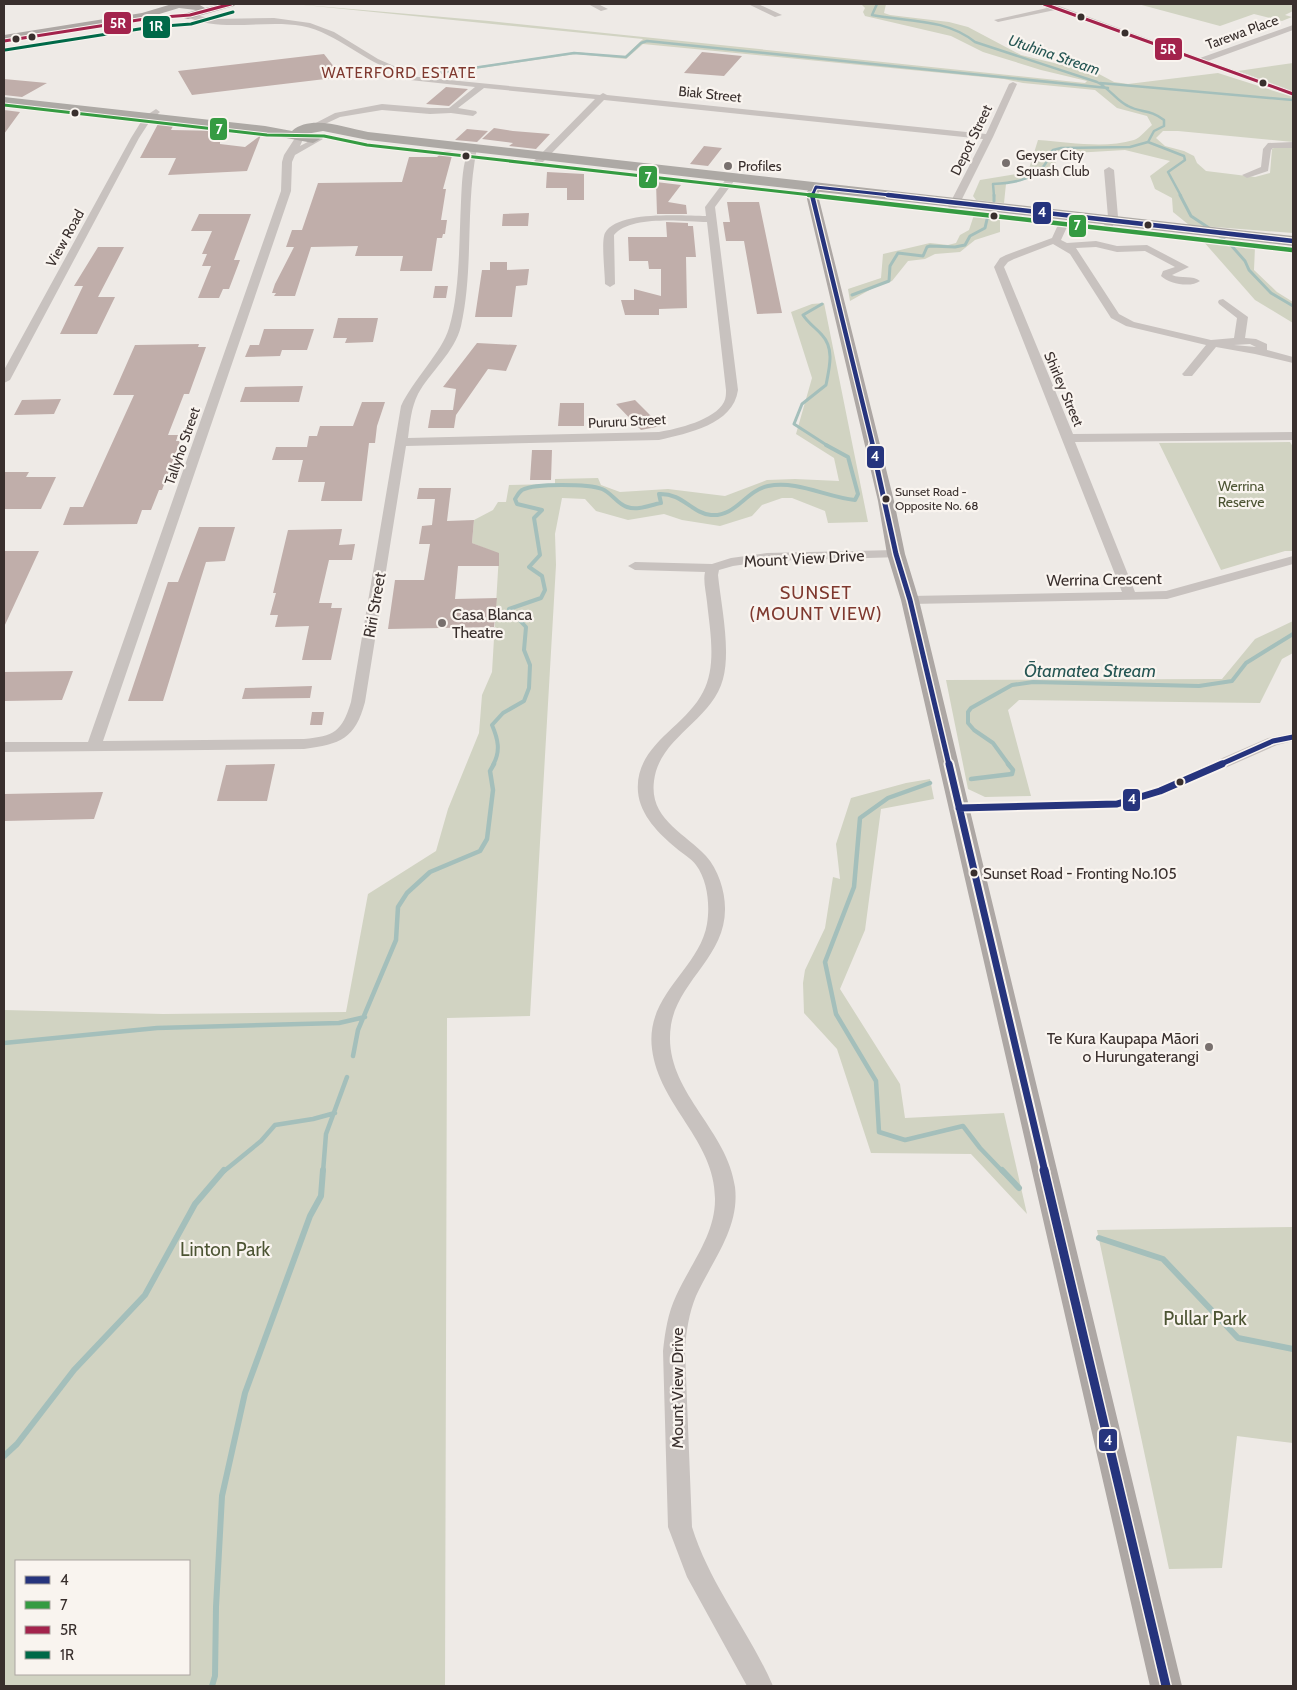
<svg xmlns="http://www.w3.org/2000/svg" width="1297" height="1690" font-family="Cabin,sans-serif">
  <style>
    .green { fill: #d1d3c2; fill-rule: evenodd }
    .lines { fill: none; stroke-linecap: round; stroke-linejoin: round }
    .stream-far4 { stroke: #a4bfbb; stroke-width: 2.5 }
    .stream-far3 { stroke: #a4bfbb; stroke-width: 3 }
    .stream-far2 { stroke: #a4bfbb; stroke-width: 4 }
    .stream-far1 { stroke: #a4bfbb; stroke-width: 4.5 }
    .stream { stroke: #a4bfbb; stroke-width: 6 }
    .building { fill: #c0aeaa }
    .minor { fill: #c8c2bf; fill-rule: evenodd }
    .major { fill: #ada7a4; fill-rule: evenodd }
    .highway { fill: #ada9a5; fill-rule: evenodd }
    .bus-1-far4-casing { stroke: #f9f4ef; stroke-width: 5 }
    .bus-1-far3-casing { stroke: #f9f4ef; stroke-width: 7 }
    .bus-1-far2-casing { stroke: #f9f4ef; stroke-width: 8 }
    .bus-1-far1-casing { stroke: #f9f4ef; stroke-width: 11 }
    .bus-1-casing { stroke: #f9f4ef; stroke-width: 12 }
    .bus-2-far1-casing { stroke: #f9f4ef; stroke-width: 5 }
    .bus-2-casing { stroke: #f9f4ef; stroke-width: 7 }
    .bus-3-casing { stroke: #f9f4ef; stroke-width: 5 }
    .bus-4-casing { stroke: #f9f4ef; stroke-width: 5 }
    .bus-1-far4 { stroke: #26347d; stroke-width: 3 }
    .bus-1-far3 { stroke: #26347d; stroke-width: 4.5 }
    .bus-1-far2 { stroke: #26347d; stroke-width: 5 }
    .bus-1-far1 { stroke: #26347d; stroke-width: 7 }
    .bus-1 { stroke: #26347d; stroke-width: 9 }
    .bus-2-far1 { stroke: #359b42; stroke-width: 3 }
    .bus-2 { stroke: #359b42; stroke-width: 4.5 }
    .bus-3 { stroke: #a3234c; stroke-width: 3 }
    .bus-4 { stroke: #006948; stroke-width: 3 }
    .bus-dot { fill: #392f2d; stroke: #f9f4ef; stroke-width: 2 }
    .poi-dot { fill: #78706e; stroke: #f9f4ef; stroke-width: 2 }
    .labels { text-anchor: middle; stroke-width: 4.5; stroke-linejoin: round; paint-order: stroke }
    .far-bus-label { font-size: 12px; fill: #392f2d; stroke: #f9f4ef; text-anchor: start }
    .far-street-label { font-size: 14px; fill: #392f2d; stroke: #f9f4ef }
    .far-poi-label { font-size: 14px; fill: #392f2d; stroke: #f9f4ef; text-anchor: start }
    .far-park-label { font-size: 14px; fill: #4c5433; stroke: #f9f4ef }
    .far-water-label { font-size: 15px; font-style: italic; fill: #265654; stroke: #f9f4ef }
    .far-neighbourhood-label { font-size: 15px; letter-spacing: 1px; fill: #7f392f; stroke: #f9f4ef }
    .bus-label { font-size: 15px; fill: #392f2d; stroke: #f9f4ef; text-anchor: start }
    .street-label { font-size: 16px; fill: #392f2d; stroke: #f9f4ef }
    .poi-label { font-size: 16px; fill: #392f2d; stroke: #f9f4ef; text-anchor: start }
    .neighbourhood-label { font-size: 18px; letter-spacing: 1px; fill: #7f392f; stroke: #f9f4ef }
    .water-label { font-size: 18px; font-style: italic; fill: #265654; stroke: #f9f4ef }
    .near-park-label { font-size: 19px; fill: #4c5433; stroke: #f9f4ef }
    .line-badge { stroke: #f9f4ef; stroke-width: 2 }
    .badge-label { font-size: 14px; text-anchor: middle; font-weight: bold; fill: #fff }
  </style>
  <rect width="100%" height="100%" fill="#eeeae6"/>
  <!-- green -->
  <path class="green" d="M294,4L489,21L1085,83L1087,81L1041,70L983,52L951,36L865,16L863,12L865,8L861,4H886L884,13L890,15L949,22L968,27L1021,55L1099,74L1114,82L1128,84L1218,73L1293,97V142L1178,131H1163L1156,138L1165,146L1184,151L1194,156L1197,163L1206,171L1255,177L1270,173L1272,149L1279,145L1293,147V233L1189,225L1173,212L1172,198L1155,189L1150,176L1170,161L1125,150L1057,154L1053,177L1040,176L1006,184L1004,203L976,200L973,196L980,180L1028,172L1038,140C1069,142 1104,149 1134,140C1140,138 1147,129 1152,125L1147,116L1117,108L1095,90L1023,83L1004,79L643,44L626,59L576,54L428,76L419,75L576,52L624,57L643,39Z
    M1138,4H1293V11L1285,15L1292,17L1282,21L1254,14L1220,26Z
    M1293,63V91L1238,71Z
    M974,215L1000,218V232L975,240L960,252L935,254L925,259L908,261L892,281L873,288L850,301L848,289L881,278L883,254L930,243L948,245L956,243L960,235L969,230Z
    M1203,241L1255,247L1254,270L1277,292L1293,302V323L1255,300Z
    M824,303L868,522L828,523L825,511L792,498H782L762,505L752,516L720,526L682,520L664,514L628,520L596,511L585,499L562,498L555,534L556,565L530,1016L447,1018L445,1686H4V1010L163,1014L346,1012L368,894L436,851L448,809L479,733L482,695L492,672L499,554L472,543L474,520L493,510L498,502H506L509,485L555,484V479L598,478L601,485L620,492L668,489L725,496L767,480L795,479L839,481L834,458L796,434L812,378L791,312L812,304ZM16,1561H189V1674H16Z
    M1290,442L1293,447V551H1285L1221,570L1159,443Z
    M1293,621V653L1282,659L1260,703L1019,700L1008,710L1031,796L985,797L968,789L946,680L1222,679L1255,639Z
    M930,779L934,799L881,809L865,930L840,989L900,1084L905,1118L1004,1113L1027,1214L971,1154L871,1153L837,1049L804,1013L803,983L805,970L825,928L833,877L840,879L836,844L851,798L906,783Z
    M1293,1227V1443L1237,1436L1222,1568L1169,1569L1097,1230Z"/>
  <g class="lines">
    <!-- stream-far4 -->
    <path class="stream-far4" d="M877,4L872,15C908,22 945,18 975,42L1097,82C1109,88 1118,102 1128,106C1141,113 1150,109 1164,120V126L1154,131L1148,142L1184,156L1185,160L1168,172L1181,196
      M426,75L574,53L626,57L641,43L647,41L1108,88
      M1100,83L1293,100
      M994,196L993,184C1010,183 1031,181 1043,167C1048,162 1048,155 1053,150L1061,148L1130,147L1148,142"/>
    <!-- stream-far3 -->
    <path class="stream-far3" d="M994,195V201
      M1180,195L1191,216L1209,228
      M1217,234L1230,244L1245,261L1249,270L1271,293L1293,306
      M852,295L889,281L890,266L898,253L923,256L927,247L930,246L955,247L965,245L970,236L985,228L988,215
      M822,304L803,315C808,323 816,328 822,335C835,349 829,369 826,385L802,404L794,424L828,446"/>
    <!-- stream-far2 -->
    <path class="stream-far2" d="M493,765C501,751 498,739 492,725L503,713L524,701L529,688L530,665L524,650L526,627L509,609L541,598L545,590L542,576L529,567L540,555L534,518L542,510L517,504L515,499C517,496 519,492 522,490C535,483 589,484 602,489C612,493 617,504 627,507C638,511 650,505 661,503L659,494C683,493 691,513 711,515C736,517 745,491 768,486C797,480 826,497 855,500L858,494L848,457L826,445
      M1009,765L993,743L974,730L968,723V712L971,708L1012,685L1033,682L1199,686L1232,681L1246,663L1293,634"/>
    <!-- stream-far1 -->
    <path class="stream-far1" d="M971,779L1012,774L1013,770L1008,764
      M930,783L888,798L860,818L854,887L825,962L836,1014L876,1081L879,1132L905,1140L963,1126L980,1148L1003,1172
      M4,1043L157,1028L339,1023L365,1017
      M353,1056L358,1030L396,940L398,907L407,893L430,872L480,851L487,839L493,790L490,771L494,764
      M223,1172L261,1141L275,1125L313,1119L335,1113
      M323,1172L326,1134L347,1077"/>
    <!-- stream -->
    <path class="stream" d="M1002,1170L1019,1188
      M1099,1238L1163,1259L1238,1338L1293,1349
      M4,1456L17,1444L74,1370L145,1295L195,1204L224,1170
      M212,1686L215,1676L216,1607L222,1496L245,1393L310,1216L321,1196L323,1170"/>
  </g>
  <!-- building -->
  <path class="building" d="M702,52L742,56L724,76L684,73Z
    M324,54L342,77L192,95L178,71Z
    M4,79L47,83L22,97L4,95Z
    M446,87L468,89L449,106L426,104Z
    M4,110L20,112L4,134Z
    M158,124L173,126L171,130L223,131L218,142H220V144L245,147L261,135L247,171L168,175L176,158H140Z
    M494,128L513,131L550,134L536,149L509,146L513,143L482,139Z
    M467,129L488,131L477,142L455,140Z
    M704,146L722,148L708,166L690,164Z
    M444,151L453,152L443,189H446L441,220H447L445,234H443L442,238H437L432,271H400L403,256H355L358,246L311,247L295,296H274L276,293H272L275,284L294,247H286L292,230H302L318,183L402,182L409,157H437Z
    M547,172L584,174V200H567V188H546Z
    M656,182L681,185L668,202L686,205L687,214H657Z
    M727,202H759L782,313L757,314L744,241H726L723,222H730Z
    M529,213L528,226H502L503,214Z
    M199,214H251L234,260H240L229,289H223L219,298H198L211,266H202L207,254H202L212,231H191Z
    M666,222L688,223V226H693L696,257H686L687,308L659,309V315H625L621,300H634V289L661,296V269H649L648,261H629L628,237H667Z
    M98,247H124L98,297H115L97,334H60L83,286H74Z
    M490,262H507V270L529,269L527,285L516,286L512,317H475L482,270H490Z
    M435,286H448L446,298H433Z
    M338,318H378L373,342L345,343L347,338H333Z
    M264,329H314L307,350H282L280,356L245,357L250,345H259Z
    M477,343L517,345L506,371L488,369L456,415L454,428H428L431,410H453L456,389L443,387Z
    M199,344L198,347H206L189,394H184L168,435H178L176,441H180L162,490H159L151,510H142L137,524L63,525L70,507H83L134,395H113L135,345Z
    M303,386L299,402H240L245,387Z
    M61,399L54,414L14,415L22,400Z
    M635,400L661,426L641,430L616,404Z
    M362,402H385L377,426L375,443H369L362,501H321L325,482H298L303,460H272L276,447H307L309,436H317L320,426H353Z
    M560,403H584V426H558Z
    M532,450H552L551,480H530Z
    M4,472H29L26,477H56L41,509H4Z
    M419,488H451L447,521L474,520L472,543L499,553V566H458L455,599L497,598L494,627L388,629L395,580H424L430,544H419L422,526L432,525L435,499H417Z
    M199,527H235L225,561L206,562L163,701H128L168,582H178Z
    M342,529L339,545L355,544L352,560H329L319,603H332L331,608H342L331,660H302L309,626L275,627L278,615H270L276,593H273L288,530Z
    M4,551H39L4,627Z
    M73,671L62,700L4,701V672Z
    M312,686L310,698L242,699L245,688Z
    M312,712H324L322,725H310Z
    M275,764L267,801H217L226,765Z
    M103,792L94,819L4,821V794Z"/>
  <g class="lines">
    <!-- minor -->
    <path class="minor" d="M588,4H598L608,9L601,11Z
      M748,4H758L782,15L775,17Z
      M1040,4H1050L1059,6L1200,58L1293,25V30L1208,61L1293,91V96L1055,10L998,22L994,20L1047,8Z
      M187,13L213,19L274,18L310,23L334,32L378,59L403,70L399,72C364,63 338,33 302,26C264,19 223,33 187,17Z
      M398,75L600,95L603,93L607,95L986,134L1009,84L1013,82L1017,84L993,137L958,207L953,210L948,207L983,139L604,100L542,163L539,164L534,161L536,159L595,99L484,88L458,108L476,111L477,113L473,116L451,113L430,114L382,110L340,117L312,130L308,127L335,113L382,104L430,108H449L475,87L401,79L397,77Z
      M156,109L160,112L150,121L139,138L10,380L4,383V370L131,138L144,117Z
      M300,134L304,137L300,146L319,136L323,139L295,155L292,162L291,191L103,741L304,739C334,736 342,732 351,702L401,406C413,380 442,352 449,328C460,292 459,241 461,202C462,184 462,163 470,146L473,145L477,148C465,207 474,268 461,326C455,352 430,372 418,394C411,408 410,423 408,438L659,432C677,429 715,420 724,402C726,398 726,394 726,390L707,222C683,221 630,215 614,235L615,284L610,287L605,284C605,273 601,241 605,233C618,210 683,216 706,216L705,207L729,175L732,174L737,177L715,207L738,390C733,425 688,433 659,440L406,446L365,702C355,739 341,744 304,749L4,752V742H88L281,191L282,162L284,155L297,135Z
      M1293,142V148H1273L1271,150L1268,171L1247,178L1242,175L1261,167L1263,149L1268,143Z
      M1109,167L1114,170L1118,217L1112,227L1109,228L1104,225L1108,217L1104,170Z
      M1062,224L1067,227L1061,240L1067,243L1096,241L1117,246L1147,245L1189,267L1172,275C1181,279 1193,275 1200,281C1191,288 1169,284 1161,276L1163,271L1175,267L1145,251L1117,252L1096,247L1076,248L1119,314L1134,322L1211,340L1234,338L1237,318L1219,304L1218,302L1219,300L1223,299L1248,317L1245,338L1256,339L1267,344V350L1293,357V363L1255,354L1216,347L1192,376H1184L1182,374L1184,372L1206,345L1126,326L1111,318L1070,254L1053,244L1014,259L1008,262L1004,267L1073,434L1293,432V440L1075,442L1135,592L1166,591L1293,556V564L1167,599L910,604L903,600L910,596L1122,592L994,267L1000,258L1006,255L1052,238L1057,227ZM1250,344L1256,347L1234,345Z
      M896,550L903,554L901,557L767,561L733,566L719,570L718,575C721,605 731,649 723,679C712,721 659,737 654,781C649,819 685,833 706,856C718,869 725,891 725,908C726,956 678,981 671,1025C661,1089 727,1127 735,1187C740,1228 712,1261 696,1296C689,1313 686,1332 685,1351L692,1527C710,1585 749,1631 773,1686H747L687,1577L668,1527L663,1351C665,1332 668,1313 676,1296C690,1265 715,1235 715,1200C716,1141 659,1106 652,1049C645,994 699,970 707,924C710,906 708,881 696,865C691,858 683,854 676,848C659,834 640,815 638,792C634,745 685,728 703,692C717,666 710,631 707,602C706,592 703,581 705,572L635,570L628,566L635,562L712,564L731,558L767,553Z
      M1293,733V741L1277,745L1166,794L1117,809L959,813L953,812L951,808L953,804L959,803L1116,799L1154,788L1268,738Z"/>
    <!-- major -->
    <path class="major" d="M172,4H198L205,8L221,4H236L234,6L188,19L184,18V14L196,10L179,8L143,19L4,41V35L142,13Z
      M816,183L822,187L819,192V199L894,501L905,554L919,600L1182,1686H1150L901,600L887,554L878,501L807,199V192L812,184Z"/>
    <!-- highway -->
    <path class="highway" d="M4,97L265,126L292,131C311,114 346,128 368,132L1293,236V246L368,140L323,131L306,134L318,136L320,139L313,143L265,134L4,105Z"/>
    <defs>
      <path id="bus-1-far4" d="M812,196L816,187L899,196"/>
      <path id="bus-1-far3" d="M812,195L873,446
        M888,195L1293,241"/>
      <path id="bus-1-far2" d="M872,445L896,554L910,600L949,765
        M1219,765L1273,741L1293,737"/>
      <path id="bus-1-far1" d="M949,764L1045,1172
        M959,808L1117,804L1160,791L1222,764"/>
      <path id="bus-1" d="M1044,1170L1166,1686"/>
      <path id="bus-2-far1" d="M4,105L267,135L324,136L367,145L820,196"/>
      <path id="bus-2" d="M809,195L1292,250"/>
      <path id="bus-3" d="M1044,4L1293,94
        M4,41L151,18L190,15L231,4"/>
      <path id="bus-4" d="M5,50L152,27L191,24L233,12"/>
    </defs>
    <!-- bus-1-far4 casing -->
    <use href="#bus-1-far4" class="bus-1-far4-casing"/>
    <!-- bus-1-far3 casing -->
    <use href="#bus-1-far3" class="bus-1-far3-casing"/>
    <!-- bus-1-far2 casing -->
    <use href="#bus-1-far2" class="bus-1-far2-casing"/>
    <!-- bus-1-far1 casing -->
    <use href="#bus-1-far1" class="bus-1-far1-casing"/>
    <!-- bus-1 casing -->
    <use href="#bus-1" class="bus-1-casing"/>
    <!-- bus-2-far1 casing -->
    <use href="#bus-2-far1" class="bus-2-far1-casing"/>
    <!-- bus-2 casing -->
    <use href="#bus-2" class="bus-2-casing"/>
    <!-- bus-3 casing -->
    <use href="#bus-3" class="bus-3-casing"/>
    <!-- bus-4 casing -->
    <use href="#bus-4" class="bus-4-casing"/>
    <!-- bus-1-far4 -->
    <use href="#bus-1-far4" class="bus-1-far4"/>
    <!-- bus-1-far3 -->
    <use href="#bus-1-far3" class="bus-1-far3"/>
    <!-- bus-1-far2 -->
    <use href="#bus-1-far2" class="bus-1-far2"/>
    <!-- bus-1-far1 -->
    <use href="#bus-1-far1" class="bus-1-far1"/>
    <!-- bus-1 -->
    <use href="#bus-1" class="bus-1"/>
    <!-- bus-2-far1 -->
    <use href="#bus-2-far1" class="bus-2-far1"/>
    <!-- bus-2 -->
    <use href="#bus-2" class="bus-2"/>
    <!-- bus-3 -->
    <use href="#bus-3" class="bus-3"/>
    <!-- bus-4 -->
    <use href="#bus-4" class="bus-4"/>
  </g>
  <!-- markers -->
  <g class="bus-dot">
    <circle cx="1081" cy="17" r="4.5"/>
    <circle cx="1125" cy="33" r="4.5"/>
    <circle cx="32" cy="37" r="4.5"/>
    <circle cx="16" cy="39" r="4.5"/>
    <circle cx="1263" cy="83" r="4.5"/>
    <circle cx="75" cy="113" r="4.5"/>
    <circle cx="466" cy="156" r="4.5"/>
    <circle cx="994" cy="216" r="4.5"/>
    <circle cx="1148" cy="225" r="4.5"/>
    <circle cx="886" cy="499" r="4.5"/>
    <circle cx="1180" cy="782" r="4.5"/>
    <circle cx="974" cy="873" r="4.5"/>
  </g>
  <g class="poi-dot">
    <circle cx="1006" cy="163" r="5"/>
    <circle cx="728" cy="166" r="5"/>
    <circle cx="442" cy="623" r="5"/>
    <circle cx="1209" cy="1047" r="5"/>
  </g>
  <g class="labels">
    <!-- far-bus labels -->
    <g class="far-bus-label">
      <text x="895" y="496">Sunset Road -<tspan x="895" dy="14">Opposite No. 68</tspan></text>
    </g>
    <!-- far-street labels -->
    <g class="far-street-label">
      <text transform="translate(1242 32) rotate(-20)" y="5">Tarewa Place</text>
      <text transform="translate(710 94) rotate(6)" y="5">Biak Street</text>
      <text transform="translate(971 140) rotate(-64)" y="5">Depot Street</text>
      <text transform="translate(65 238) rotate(-61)" y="5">View Road</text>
      <text transform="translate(1064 389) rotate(67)" y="5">Shirley Street</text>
      <text transform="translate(627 421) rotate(-3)" y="5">Pururu Street</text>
      <text transform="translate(182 446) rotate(-71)" y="5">Tallyho Street</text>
    </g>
    <!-- far-poi labels -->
    <g class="far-poi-label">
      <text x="1016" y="160">Geyser City<tspan x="1016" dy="16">Squash Club</tspan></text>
      <text x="738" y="171">Profiles</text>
    </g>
    <!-- far-park labels -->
    <g class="far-park-label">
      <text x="1241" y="491">Werrina<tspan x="1241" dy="16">Reserve</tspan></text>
    </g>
    <!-- far-water labels -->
    <g class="far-water-label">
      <text transform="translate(1054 55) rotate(19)" y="5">Utuhina Stream</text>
    </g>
    <!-- far-neighbourhood labels -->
    <g class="far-neighbourhood-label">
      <text x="399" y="78">WATERFORD ESTATE</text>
    </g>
    <!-- bus labels -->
    <g class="bus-label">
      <text x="983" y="879">Sunset Road - Fronting No.105</text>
    </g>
    <!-- street labels -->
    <g class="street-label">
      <text transform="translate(804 558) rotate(-3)" y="6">Mount View Drive</text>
      <text transform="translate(1104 579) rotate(-1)" y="6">Werrina Crescent</text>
      <text transform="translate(374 605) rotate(-80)" y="6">Riri Street</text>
      <text transform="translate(677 1388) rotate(-90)" y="6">Mount View Drive</text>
    </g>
    <!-- poi labels -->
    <g class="poi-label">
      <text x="452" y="620">Casa Blanca<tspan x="452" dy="18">Theatre</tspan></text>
      <text x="1199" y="1044" text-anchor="end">Te Kura Kaupapa Māori<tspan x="1199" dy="18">o Hurungaterangi</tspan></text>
    </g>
    <!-- neighbourhood labels -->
    <g class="neighbourhood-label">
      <text x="816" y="599">SUNSET<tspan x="816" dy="21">(MOUNT VIEW)</tspan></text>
    </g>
    <!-- water labels -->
    <g class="water-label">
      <text x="1090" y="677">Ōtamatea Stream</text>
    </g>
    <!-- near-park labels -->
    <g class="near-park-label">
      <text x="225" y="1256">Linton Park</text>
      <text x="1205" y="1325">Pullar Park</text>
    </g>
  </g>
  <g class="line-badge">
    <rect x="103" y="11" width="29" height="24" rx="5" fill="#a3234c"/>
    <rect x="142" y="15" width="29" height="24" rx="5" fill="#006948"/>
    <rect x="1154" y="37" width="29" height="24" rx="5" fill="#a3234c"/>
    <rect x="209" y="117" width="19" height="24" rx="5" fill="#359b42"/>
    <rect x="638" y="165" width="20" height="24" rx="5" fill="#359b42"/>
    <rect x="1032" y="201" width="20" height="24" rx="5" fill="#26347d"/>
    <rect x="1068" y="214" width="19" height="24" rx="5" fill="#359b42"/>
    <rect x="866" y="445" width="19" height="24" rx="5" fill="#26347d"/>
    <rect x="1122" y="788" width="19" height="24" rx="5" fill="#26347d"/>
    <rect x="1098" y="1428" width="20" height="24" rx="5" fill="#26347d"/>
  </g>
  <g class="badge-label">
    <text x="118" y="28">5R</text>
    <text x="156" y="31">1R</text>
    <text x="1168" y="54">5R</text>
    <text x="219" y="134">7</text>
    <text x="648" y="182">7</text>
    <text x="1042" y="217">4</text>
    <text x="1077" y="230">7</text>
    <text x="875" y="461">4</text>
    <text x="1132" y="804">4</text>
    <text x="1108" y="1445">4</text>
  </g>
  <!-- border -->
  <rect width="1297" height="1690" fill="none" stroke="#392f2d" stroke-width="10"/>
  <!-- legend -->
  <rect x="15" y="1560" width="175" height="115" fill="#f9f4ef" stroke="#aca5a1"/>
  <rect x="25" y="1576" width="25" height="8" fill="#26347d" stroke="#aca5a1"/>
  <text x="60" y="1585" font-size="15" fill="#392f2d">4</text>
  <rect x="25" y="1601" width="25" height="8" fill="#359b42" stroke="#aca5a1"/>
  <text x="60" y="1610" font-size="15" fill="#392f2d">7</text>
  <rect x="25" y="1626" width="25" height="8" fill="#a3234c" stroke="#aca5a1"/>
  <text x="60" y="1635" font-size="15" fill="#392f2d">5R</text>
  <rect x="25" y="1651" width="25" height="8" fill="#006948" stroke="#aca5a1"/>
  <text x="60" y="1660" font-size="15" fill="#392f2d">1R</text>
</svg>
